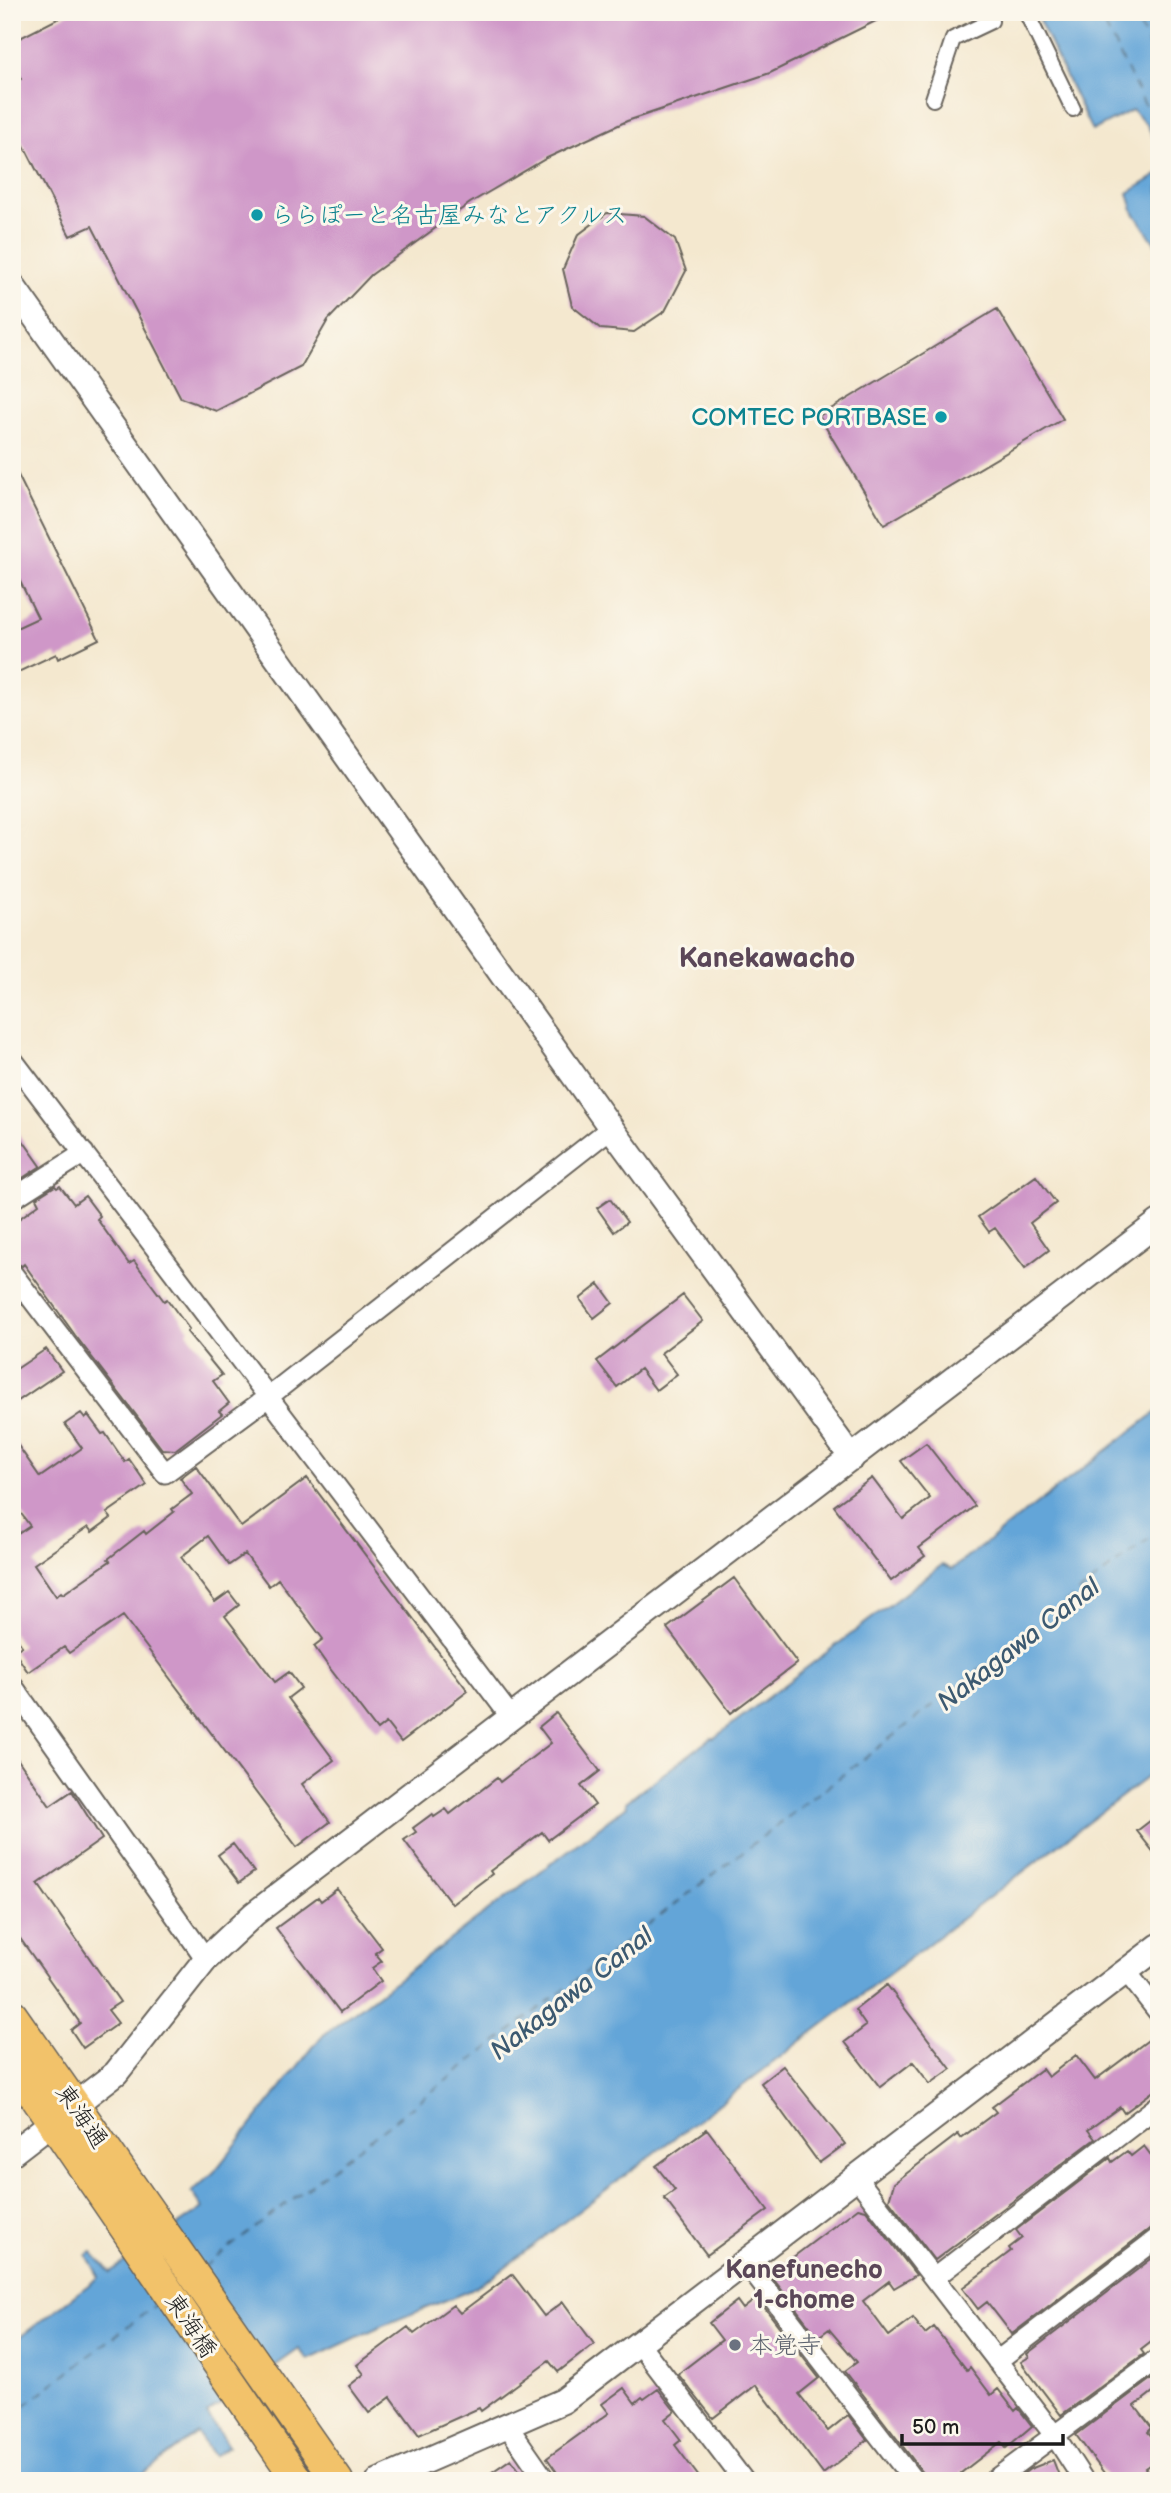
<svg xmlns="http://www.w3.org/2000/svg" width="1171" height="2493" font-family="'Balsamiq Sans','Klee One',sans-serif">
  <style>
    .water { fill: #64a5d8; stroke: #40607a; stroke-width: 2 }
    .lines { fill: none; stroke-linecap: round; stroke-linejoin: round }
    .ferry { stroke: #3c5a71; stroke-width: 2; stroke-dasharray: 9 7; stroke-linecap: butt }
    .building { fill: #cf97c8 }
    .pedestrian-casing { stroke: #68635b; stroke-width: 18 }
    .minor-casing { stroke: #68635b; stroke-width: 23 }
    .tertiary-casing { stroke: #68635b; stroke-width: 28 }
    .primary-casing { stroke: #68635b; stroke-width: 33 }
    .pedestrian { stroke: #fff; stroke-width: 14 }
    .minor { stroke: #fff; stroke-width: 19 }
    .tertiary { stroke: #fff; stroke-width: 24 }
    .primary { stroke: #f2c26a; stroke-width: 30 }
    .culture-dot { fill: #0f9aa8; stroke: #fbf7ec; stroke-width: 2.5 }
    .worship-dot { fill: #6b7280; stroke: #fbf7ec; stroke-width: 2.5 }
    .labels { text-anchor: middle; stroke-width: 6; stroke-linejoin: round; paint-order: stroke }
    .culture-label { font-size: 24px; fill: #0d838f; stroke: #fbf7ec; text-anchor: start }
    .street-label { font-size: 24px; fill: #1c1c1c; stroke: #fbf7ec }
    .worship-label { font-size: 24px; fill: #5b616d; stroke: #fbf7ec; text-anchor: start }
    .water-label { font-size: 26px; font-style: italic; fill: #3c5a71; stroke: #fbf7ec }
    .neighbourhood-label { font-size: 26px; font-weight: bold; fill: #5b4758; stroke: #fbf7ec }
    .quarter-label { font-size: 28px; font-weight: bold; fill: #5b4758; stroke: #fbf7ec }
  </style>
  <rect width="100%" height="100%" fill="#fbf7ec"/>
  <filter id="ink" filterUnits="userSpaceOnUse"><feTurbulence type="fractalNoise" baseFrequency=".0143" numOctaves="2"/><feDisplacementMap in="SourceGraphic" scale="14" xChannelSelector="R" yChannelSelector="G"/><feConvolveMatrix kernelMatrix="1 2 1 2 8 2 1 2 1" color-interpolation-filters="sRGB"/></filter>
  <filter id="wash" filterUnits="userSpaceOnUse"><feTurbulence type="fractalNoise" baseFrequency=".00686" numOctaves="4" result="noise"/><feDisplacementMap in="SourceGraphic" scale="28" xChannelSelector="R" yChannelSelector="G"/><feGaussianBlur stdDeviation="1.57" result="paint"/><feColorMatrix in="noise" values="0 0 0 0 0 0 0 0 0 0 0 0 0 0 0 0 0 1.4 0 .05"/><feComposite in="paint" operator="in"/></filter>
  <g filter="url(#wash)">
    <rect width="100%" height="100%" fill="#f4e8cf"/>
    <!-- water -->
    <path class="water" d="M1035,12H1159V147L1147,125L1132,110L1092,131Z
      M1159,174V249L1134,213L1128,193Z
      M1159,1410V1768L492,2277L466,2292L379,2327L308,2360L299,2349L207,2414L228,2446L214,2456L197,2433L134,2481H12V2343L99,2277L87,2255L92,2252L110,2272L203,2208L192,2192L214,2172L321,2037L627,1806L626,1802L711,1738H714L942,1565L952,1569Z"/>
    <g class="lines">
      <!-- ferry -->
      <path class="ferry" d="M1098,12L1159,133
        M1133,12L1159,66
        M204,2267L1159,1531
        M12,2415L158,2303"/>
    </g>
    <g id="blocks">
      <!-- building -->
      <path class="building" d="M71,12H894L770,73L627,121L547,158L470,203L371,275L328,320L301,367L216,411L181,398L92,226L70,236L12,122V85L21,79L12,61V42Z
        M607,213L644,216L675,240L686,271L665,311L634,332L601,329L572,306L563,269L578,235Z
        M997,309L1063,419L884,525L819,416Z
        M12,463L99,639L58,659L56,654L12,675V630L38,618L12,565Z
        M12,1125L41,1166L21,1179L12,1168Z
        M1036,1176L1056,1203L1030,1223L1049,1250L1025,1268L995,1228L989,1232L978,1217Z
        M55,1186L57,1188L60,1186L74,1204L85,1196L100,1216L97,1219L129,1264L134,1261L164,1301L167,1299L189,1329L187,1332L222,1375L213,1381L229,1403L219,1411L222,1414L175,1450L162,1449L75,1335L24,1264L22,1266L12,1261V1224L39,1204L36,1198Z
        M610,1199L627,1222L614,1232L597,1208Z
        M599,1284L613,1303L594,1318L580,1299Z
        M683,1295L703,1321L661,1353L677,1374L656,1390L640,1369L617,1387L597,1361Z
        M46,1349L62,1371L12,1405V1372Z
        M81,1413L85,1418L88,1415L102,1434L105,1433L125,1462L129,1459L147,1485L107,1513L111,1518L92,1532L88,1527L34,1564L56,1596L61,1592L63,1594L110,1561L108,1559L144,1531L146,1534L174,1512L172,1509L192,1494L180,1478L196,1466L241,1527L307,1478L468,1691L401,1742L386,1723L377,1730L328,1666L314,1646L323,1639L278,1579L269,1586L245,1554L229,1565L208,1536L181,1557L215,1602L229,1592L239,1605L225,1616L275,1682L289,1672L301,1688L288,1698L334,1760L302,1784L330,1822L297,1847L123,1616L69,1653L64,1647L28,1672L14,1651L22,1646L12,1632V1538L30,1526L12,1501V1437L40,1477L82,1448L65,1424Z
        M926,1443L975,1506L919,1548L925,1556L891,1581L834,1506L872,1478L903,1519L930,1498L901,1461Z
        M734,1578L797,1663L731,1713L667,1628Z
        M556,1713L600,1771L581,1786L595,1805L548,1840L542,1832L490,1871L492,1874L452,1904L404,1840L416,1832L413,1828L432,1814L434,1817L446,1809L450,1814L497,1778L500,1782L551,1743L539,1727Z
        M12,1751L50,1806L72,1791L102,1839L38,1884L120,2002L108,2010L118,2023L83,2048L71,2030L80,2023L12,1927Z
        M1159,1814V1859L1137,1831Z
        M233,1844L254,1872L239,1883L218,1855Z
        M337,1889L382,1948L375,1953L382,1961L372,1968L381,1981L340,2012L276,1928L318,1897L321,1901Z
        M887,1985L951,2069L930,2084L913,2062L880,2087L845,2042L866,2026L855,2010Z
        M1159,2032V2087L1124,2113L1120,2107L1088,2130L1095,2139L935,2260L889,2200L894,2183L958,2134L961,2138L996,2112L992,2107L1042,2069L1048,2077L1076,2055L1095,2080Z
        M783,2066L845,2144L819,2163L761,2083Z
        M707,2129L768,2210L707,2255L664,2198L675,2190L656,2166Z
        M1144,2146L1159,2166V2225L1152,2227L1012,2334L987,2302L978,2309L962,2288L1011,2251L1009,2248L1022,2238L1016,2230L1110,2158L1112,2162L1127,2151L1131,2156Z
        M858,2208L866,2210L916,2275L894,2288L889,2281L863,2301L889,2336L913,2318L925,2334L934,2327L967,2370L970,2367L991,2395L998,2389L1015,2411L1018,2408L1032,2426L1006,2448L1001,2442L961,2473L967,2481H926L924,2474L845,2371L857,2362L829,2329L818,2337L771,2276L772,2273Z
        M1159,2253V2336L1141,2350L1144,2354L1061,2415L1021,2362L1029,2357L1027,2354Z
        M512,2274L544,2316L563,2302L594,2344L558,2372L549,2361L481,2411L479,2408L419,2435L391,2397L369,2413L349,2386L364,2374L357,2365L408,2327L414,2334L453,2305L460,2313Z
        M757,2298L819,2378L799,2394L828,2431L848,2415L867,2440L823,2474L756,2385L713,2418L678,2374L722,2340L709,2323L737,2301L743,2309Z
        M1151,2379L1158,2388L1135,2406L1152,2428L1148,2432L1159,2445V2458L1145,2468L1154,2481H1110L1076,2435Z
        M624,2388L635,2403L642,2397L644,2399L658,2389L675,2411L665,2419L681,2440L675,2445L702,2481H563L547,2458L609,2413L602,2404Z
        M511,2459L527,2481H479Z
        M1053,2460L1061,2481H1014L1030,2469Z"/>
    </g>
  </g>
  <g filter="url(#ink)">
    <use href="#blocks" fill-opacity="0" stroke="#68635b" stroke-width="2"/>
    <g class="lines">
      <defs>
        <path id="pedestrian" d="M1026,12L1073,109
          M933,99L953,39L991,21L987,12"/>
        <path id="minor" d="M12,1059L511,1717
          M12,1199L84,1153
          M12,1273L165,1473L268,1397L611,1128
          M12,1685L206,1959
          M1126,1971L1159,2013
          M856,2177L1055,2436L1084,2481
          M745,2262L914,2481
          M934,2278L1159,2105
          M639,2343L744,2481
          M997,2361L1159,2237
          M507,2425L546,2481
          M993,2481L1159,2358"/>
        <path id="tertiary" d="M12,285L611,1128L852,1458
          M12,2153L116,2073L206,1959L254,1914L1159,1222
          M379,2481L563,2401L1159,1946"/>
        <path id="primary" d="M12,2015L338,2481
          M12,2063L298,2481"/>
      </defs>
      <!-- pedestrian casing -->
      <use href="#pedestrian" class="pedestrian-casing"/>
      <!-- minor casing -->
      <use href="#minor" class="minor-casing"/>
      <!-- tertiary casing -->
      <use href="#tertiary" class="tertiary-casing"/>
      <!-- primary casing -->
      <use href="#primary" class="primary-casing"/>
      <!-- pedestrian -->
      <use href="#pedestrian" class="pedestrian"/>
      <!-- minor -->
      <use href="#minor" class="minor"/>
      <!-- tertiary -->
      <use href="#tertiary" class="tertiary"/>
      <!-- primary -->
      <use href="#primary" class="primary"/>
    </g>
  </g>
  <!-- markers -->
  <g class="culture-dot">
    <circle cx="257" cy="215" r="7"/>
    <circle cx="941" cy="417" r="7"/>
  </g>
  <circle class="worship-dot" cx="735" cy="2345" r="7"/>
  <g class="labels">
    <!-- culture labels -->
    <g class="culture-label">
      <text x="271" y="223">ららぽーと名古屋みなとアクルス</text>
      <text x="927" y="425" text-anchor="end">COMTEC PORTBASE</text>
    </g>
    <!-- street labels -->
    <g class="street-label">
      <text transform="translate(82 2116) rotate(55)" y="8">東海通</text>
      <text transform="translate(191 2325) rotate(56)" y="8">東海橋</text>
    </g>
    <!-- worship labels -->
    <g class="worship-label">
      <text x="749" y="2353">本覚寺</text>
    </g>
    <!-- water labels -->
    <g class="water-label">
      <text transform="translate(1018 1644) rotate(-38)" y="9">Nakagawa Canal</text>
      <text transform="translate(571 1993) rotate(-38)" y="9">Nakagawa Canal</text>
    </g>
    <!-- neighbourhood labels -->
    <g class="neighbourhood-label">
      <text x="804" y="2278">Kanefunecho<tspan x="804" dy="30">1-chome</tspan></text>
    </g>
    <!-- quarter labels -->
    <g class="quarter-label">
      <text x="767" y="967">Kanekawacho</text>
    </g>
  </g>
  <!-- margin -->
  <rect width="1171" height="2493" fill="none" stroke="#fbf7ec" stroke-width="42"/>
  <!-- scale -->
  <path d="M902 2434v10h161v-10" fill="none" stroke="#1c1c1c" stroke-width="3.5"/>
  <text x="912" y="2434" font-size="21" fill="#1c1c1c" stroke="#fbf7ec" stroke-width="5" paint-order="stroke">50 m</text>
</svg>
